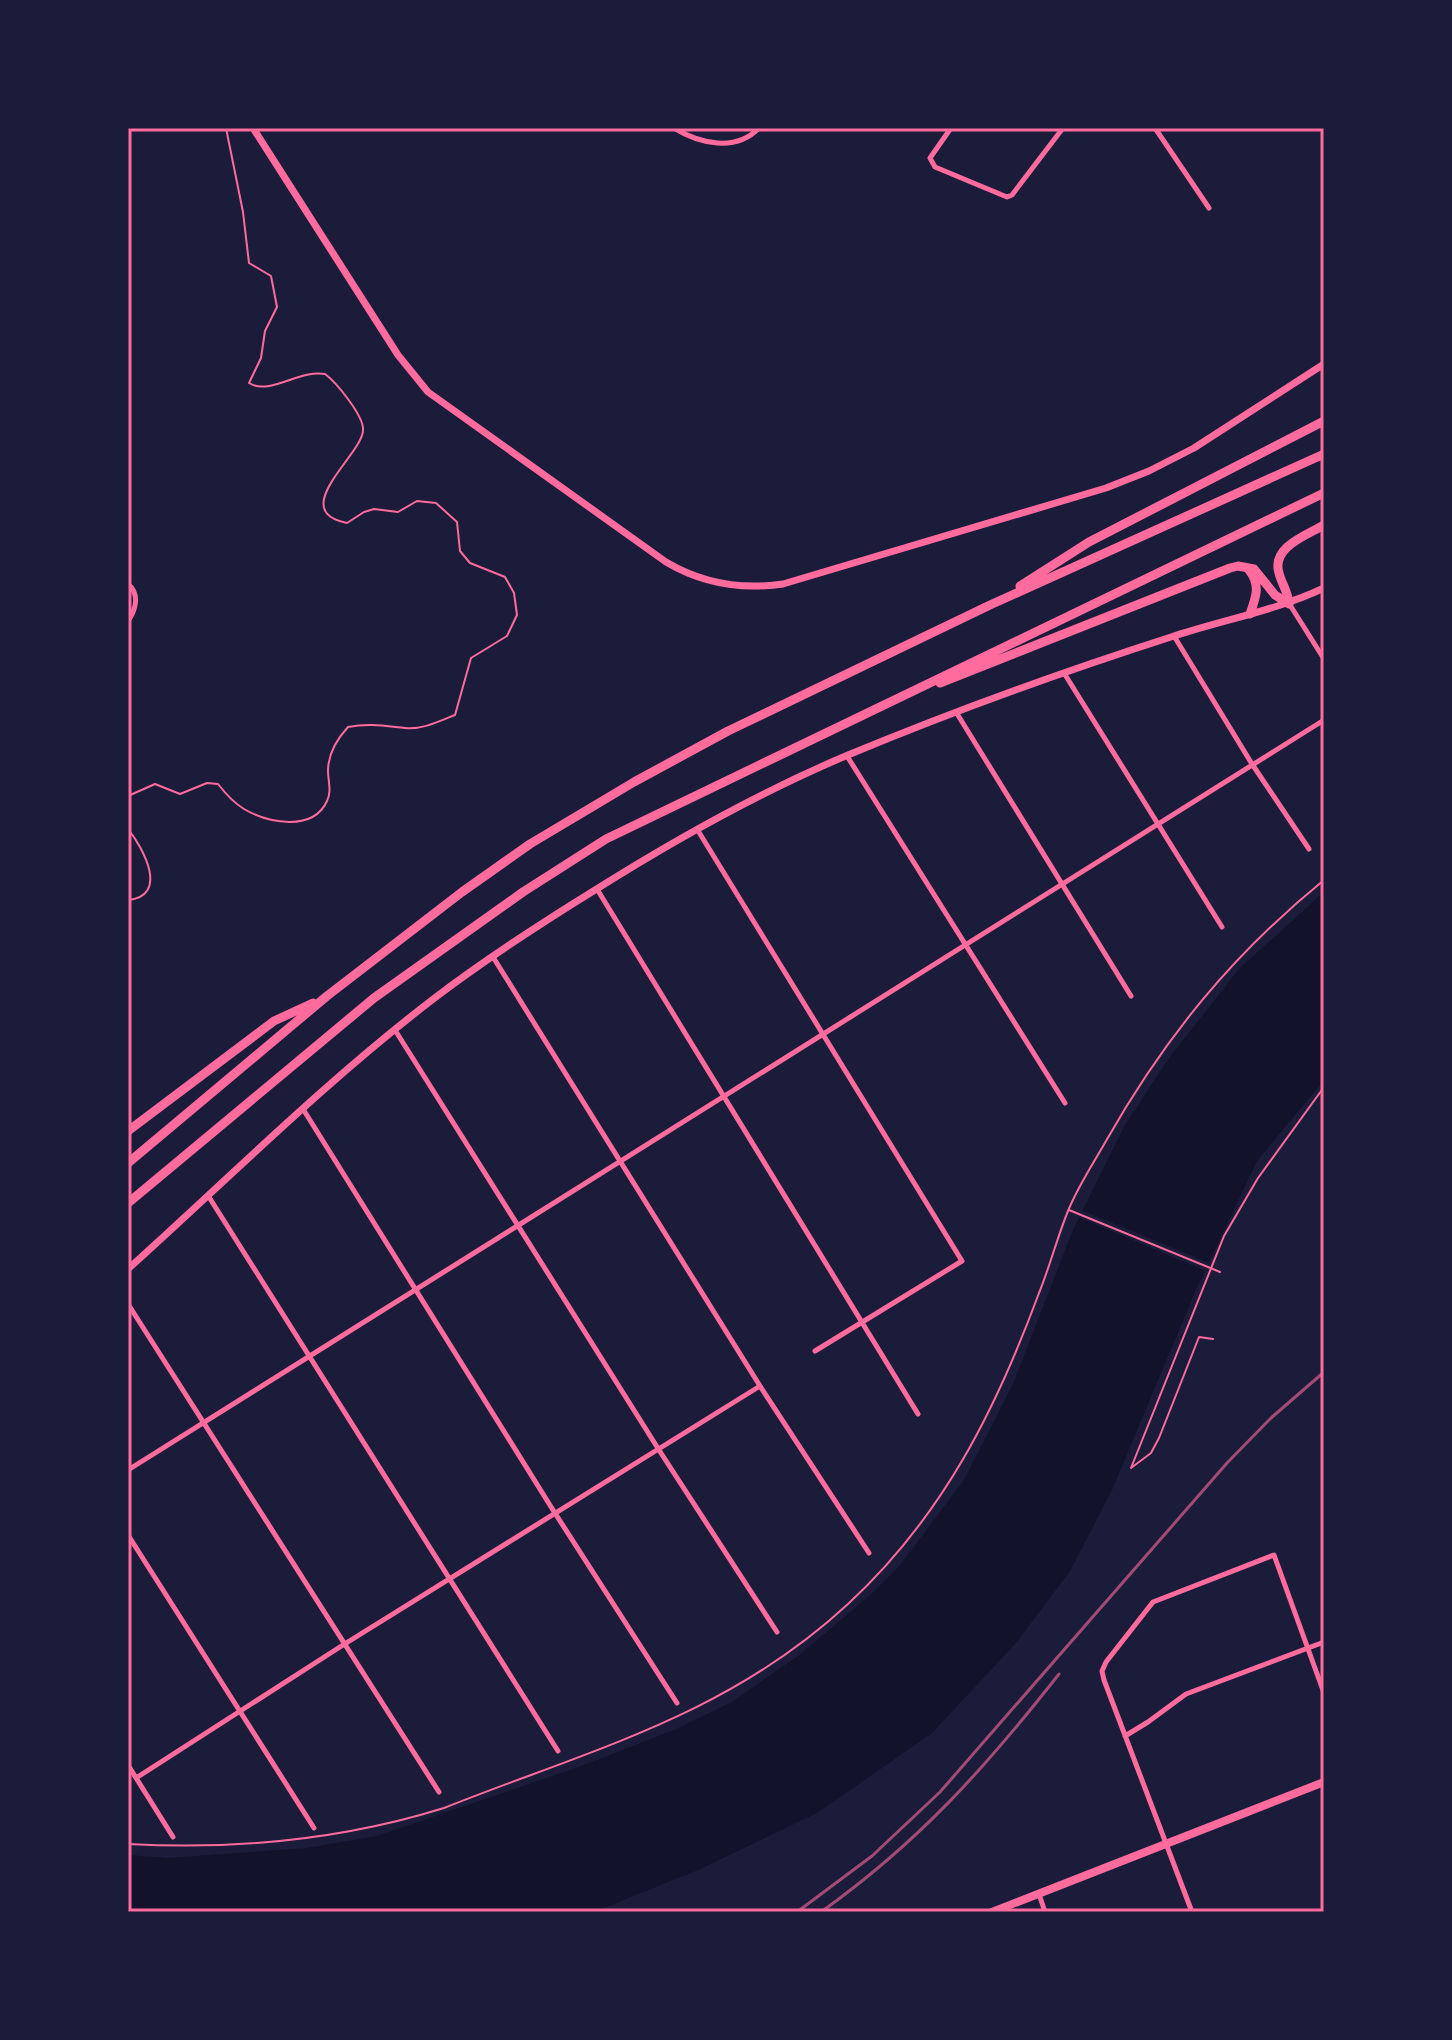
<svg xmlns="http://www.w3.org/2000/svg" width="1452" height="2040" font-family="Jost,sans-serif">
  <style>
    .water { fill: #12122b }
    .pier { fill: #1b1b3a }
    .lines { fill: none; stroke-linecap: round; stroke-linejoin: round }
    .path { stroke: #ff6b9d; stroke-width: 2 }
    .minor { stroke: #ff6b9d; stroke-width: 5 }
    .secondary { stroke: #ff6b9d; stroke-width: 7 }
    .primary { stroke: #ff6b9d; stroke-width: 8 }
    .motorway { stroke: #ff6b9d; stroke-width: 9 }
    .rail { stroke: #a44b75; stroke-width: 3 }
    .neatline { fill: none; stroke: #ff6b9d; stroke-width: 3 }
  </style>
  <rect width="100%" height="100%" fill="#1b1b3a"/>
  <!-- water -->
  <path class="water" d="M1324,892V1080L1257,1161L1195,1292L1112,1490L1070,1571L1016,1643L932,1733L817,1813L698,1870L594,1912H128V1855L168,1858L307,1848L377,1836L576,1768L674,1730L732,1702L802,1653L870,1595L901,1564L964,1480L1013,1384L1073,1230L1125,1125L1169,1058L1239,969Z"/>
  <!-- pier -->
  <path class="pier" d="M1079,1209L1212,1264L1208,1272L1076,1216Z"/>
  <g class="lines">
    <!-- path -->
    <path class="path" d="M128,796L155,784L180,794L207,783L218,784C225,793 234,803 244,809C268,823 313,832 327,801C332,791 328,781 328,771C328,754 337,739 348,727C369,723 385,726 405,728C422,730 440,721 455,715L471,658L507,636L517,615L514,593L505,577L470,563L460,551L457,522L436,503L417,501L398,512L374,509L364,512L347,523C286,511 363,454 363,430C364,416 336,382 325,374C300,369 269,396 249,383L261,358L265,331L277,307L271,276L249,263L243,212L226,128
      M128,829C144,849 169,896 128,900
      M1069,1210L1220,1272
      M1213,1339L1199,1337L1159,1438L1151,1453L1131,1468L1224,1236L1258,1178L1324,1087
      M128,1844C236,1850 341,1840 444,1808C592,1749 727,1716 848,1604C942,1517 995,1412 1039,1293C1050,1266 1057,1238 1068,1211C1078,1186 1093,1164 1106,1141C1165,1037 1232,955 1324,880"/>
    <!-- minor -->
    <path class="minor" d="M674,128C700,144 736,152 759,128
      M951,128L930,158L935,167L1007,197L1012,195L1063,128
      M1155,128L1209,208
      M128,584C140,594 136,610 128,621
      M1290,605L1324,659
      M1174,636L1252,764L1309,849
      M1064,673L1222,927
      M956,712L1131,996
      M847,756L1065,1103
      M697,829L962,1261L815,1351
      M597,889L918,1414
      M493,957L760,1386L869,1553
      M395,1030L659,1450L777,1632
      M303,1109L553,1510L677,1703
      M209,1197L558,1751
      M128,1304L439,1792
      M128,1470L1324,720
      M128,1535L314,1828
      M1125,1736L1148,1722L1186,1694L1324,1642
      M128,1765L173,1837
      M136,1778L343,1645L760,1386
      M1039,1894L1045,1912
      M1192,1912L1104,1680L1102,1671L1106,1662L1153,1602L1274,1555L1324,1693"/>
    <!-- secondary -->
    <path class="secondary" d="M253,128L398,355L428,392L666,562C703,584 741,590 783,584L1106,488L1149,471L1194,448L1324,364
      M128,1269C228,1179 325,1082 432,1000C484,960 540,924 595,890C676,839 760,792 848,755C954,711 1062,672 1171,637C1222,620 1275,611 1324,588"/>
    <!-- primary -->
    <path class="primary" d="M992,1912L1324,1782"/>
    <!-- motorway -->
    <path class="motorway" d="M1249,570C1261,585 1256,597 1250,614
      M1020,586L1089,542L1324,421
      M1289,604C1288,591 1282,585 1279,573C1271,547 1307,535 1324,525
      M940,683L1230,568L1238,566L1254,569L1275,595L1289,604
      M128,1131L274,1021L313,1003
      M128,1163L327,996L462,892L530,844L634,782L728,731L990,605L1324,454
      M128,1203L374,998L523,892L606,839L1324,493"/>
    <!-- rail -->
    <path class="rail" d="M797,1912L872,1856L940,1792L1227,1463L1271,1418L1324,1372
      M821,1912C919,1842 986,1767 1059,1674"/>
  </g>
  <!-- border -->
  <rect width="1452" height="2040" fill="none" stroke="#1b1b3a" stroke-width="260"/>
  <rect x="130" y="130" width="1192" height="1780" class="neatline"/>
</svg>
